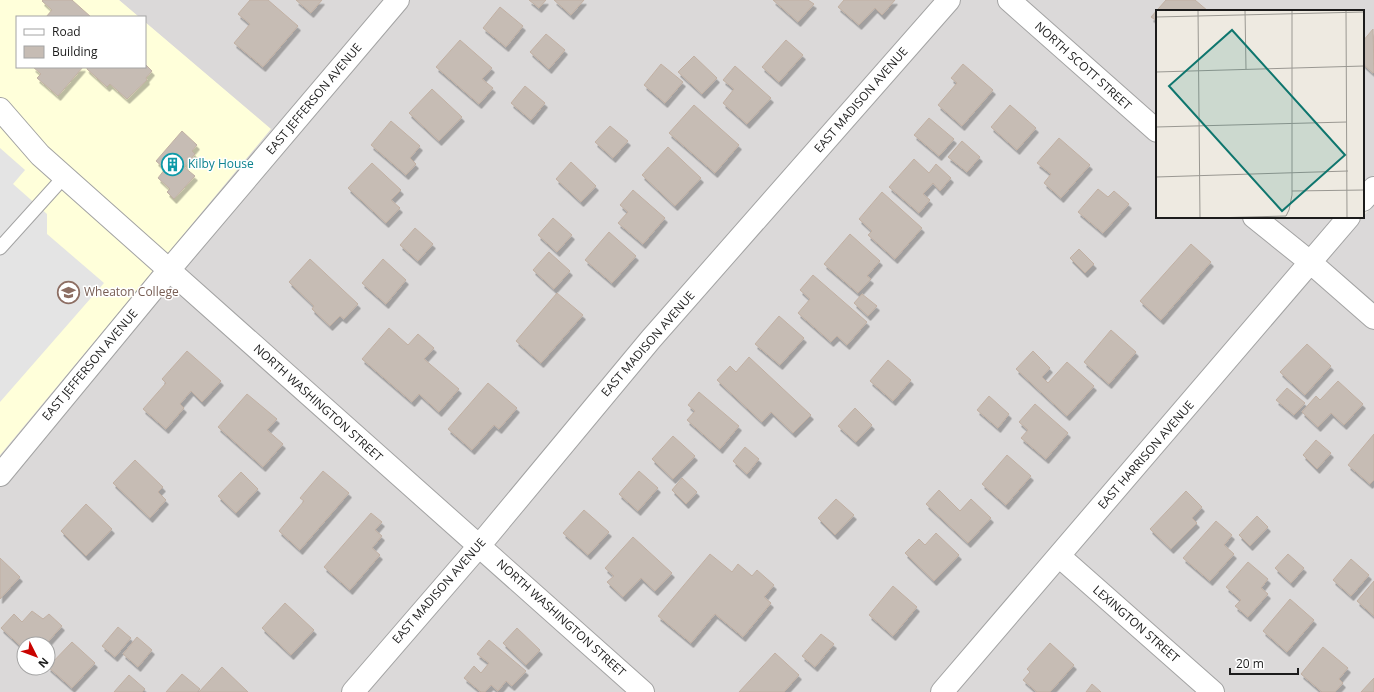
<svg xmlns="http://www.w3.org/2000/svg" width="1374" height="692" font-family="'Open Sans',sans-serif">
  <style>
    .residential { fill: #dbd9d9; fill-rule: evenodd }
    .education { fill: #ffffda }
    .parking { fill: #e4e4e4 }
    .building { fill: #c6bcb4; stroke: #c1b0a3; filter: url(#shadow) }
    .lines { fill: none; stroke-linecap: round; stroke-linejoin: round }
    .lane-casing { stroke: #a3a3a3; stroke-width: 15 }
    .street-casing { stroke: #a3a3a3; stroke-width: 24 }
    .lane { stroke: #fff; stroke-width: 13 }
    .street { stroke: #fff; stroke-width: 22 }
    .labels { text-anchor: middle; stroke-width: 3; stroke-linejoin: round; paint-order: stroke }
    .street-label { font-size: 12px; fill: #1c1c1c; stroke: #fff }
    .culture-label { font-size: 12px; fill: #0d838f; stroke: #fff; text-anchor: start }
    .education-label { font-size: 12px; fill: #785e54; stroke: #fff; text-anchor: start }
    .inset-road { fill: none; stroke: #9a9892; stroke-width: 1 }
    .view { fill: #0f766e; fill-opacity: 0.15; stroke: #0f766e; stroke-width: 2 }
    .inset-edge { fill: none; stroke: #1c1c1c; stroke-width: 2 }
  </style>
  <defs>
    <filter id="shadow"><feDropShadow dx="2.5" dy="4.5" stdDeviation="0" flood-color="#0004"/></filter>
  </defs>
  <rect width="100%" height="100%" fill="#eeeae1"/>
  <!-- residential -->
  <path class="residential" d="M119,0H1374V175L1363,188V11H1157V217H1338L931,692H0V455L270,129L145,22V17H139ZM24,644H48V668H24Z
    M1374,204V692H955L1363,217Z"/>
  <!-- education -->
  <path class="education" d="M0,0H119L139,17H17V67H145V22L271,129L0,455Z"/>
  <!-- parking -->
  <path class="parking" d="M0,148L25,170L13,184L47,214V234L104,283L0,402Z"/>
  <!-- building -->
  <path class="building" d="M43,0H72L91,17H46L52,10L42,1Z
    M250,0H268L298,26L263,67L234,43L250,24L238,14Z
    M296,0H322L311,13Z
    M529,0H546L539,8Z
    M554,0H584L571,15Z
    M773,0H808L814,4L798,22Z
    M844,0H895L882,15L875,8L859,25L838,7Z
    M1166,0H1195L1208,11H1157V21L1151,17Z
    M500,7L523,26L506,47L483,28Z
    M1373,29L1374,71L1373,73L1363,64V41Z
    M546,34L565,50L549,69L530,52Z
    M460,40L492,68L482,79L493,88L479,104L436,67Z
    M786,40L803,55L779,82L762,67Z
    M694,56L717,78L702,94L678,72Z
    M145,64L152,71L146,78L147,80L127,99L110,84L107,87L87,69V67H145Z
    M661,64L683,82L665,103L644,85Z
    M963,64L993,90L962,126L938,105L957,83L951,78Z
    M735,66L771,98L747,124L723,103L734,89L723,80Z
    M33,67H83L58,96L37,78L41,74Z
    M525,86L545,103L531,120L511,103Z
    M432,89L462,117L439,141L409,113Z
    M694,105L739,145L715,173L669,133Z
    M1010,105L1036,128L1017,150L991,127Z
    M929,118L954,139L939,156L914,135Z
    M391,121L420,146L410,158L416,164L406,175L371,145Z
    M610,126L628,141L613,158L595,142Z
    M182,131L197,145L192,151L195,154L184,167L195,176L174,199L167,192L170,189L158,178L165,169L156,161Z
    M1059,138L1090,165L1061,198L1044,183L1051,174L1037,163Z
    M962,141L980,157L967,172L948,157Z
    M668,147L701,178L675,206L642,175Z
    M914,159L929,173L936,164L951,178L940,191L933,183L923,194L930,200L919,213L889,187Z
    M571,162L596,186L581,202L556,179Z
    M372,163L401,190L391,200L400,208L386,223L348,188Z
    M1098,189L1108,197L1114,191L1129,204L1103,233L1078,212Z
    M633,190L665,218L643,244L618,223L628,212L620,205Z
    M882,192L922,228L895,259L868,235L872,231L859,219Z
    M553,218L572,235L557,252L538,235Z
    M415,228L433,244L418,261L400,245Z
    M609,232L636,256L612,283L585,260Z
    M850,234L880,261L867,276L871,279L858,293L824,264Z
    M1191,244L1211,262L1161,320L1140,301Z
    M1079,249L1094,264L1085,273L1070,258Z
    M549,252L570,271L554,289L533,270Z
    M310,259L358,304L344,319L340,316L330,326L312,309L314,306L289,282Z
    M383,259L406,280L386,304L362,283Z
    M813,275L867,322L847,345L837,336L831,342L798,313L810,299L800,290Z
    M557,293L583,315L541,363L516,341Z
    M862,294L877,306L868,316L854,303Z
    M779,316L804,338L780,365L755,344Z
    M389,328L408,345L418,334L434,348L424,359L459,389L439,412L419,394L412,402L362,359Z
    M1111,330L1136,352L1109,384L1084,362Z
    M1307,344L1331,366L1305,395L1280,372Z
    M187,351L221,381L202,402L191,391L180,404L184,408L166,429L143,409L166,383L162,379Z
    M1033,351L1050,368L1042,377L1048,383L1067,362L1094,386L1067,416L1016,369Z
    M749,357L811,415L793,433L771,412L762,422L717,380L730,366L736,372Z
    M888,360L911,380L893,401L870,381Z
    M1338,381L1363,404L1344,425L1331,413L1318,427L1302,412L1316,396L1320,400Z
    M488,383L517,408L499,429L494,425L472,450L448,429Z
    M1287,388L1305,403L1294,415L1276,400Z
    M699,392L739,426L720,449L687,420L695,411L688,405Z
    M247,394L277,419L267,430L283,444L263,467L218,427Z
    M989,396L1009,414L998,428L977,410Z
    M1035,404L1068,433L1046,459L1021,438L1028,430L1019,422Z
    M855,408L872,425L856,442L838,426Z
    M1374,434V480L1370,484L1348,465Z
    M673,436L695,456L673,479L652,459Z
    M1316,440L1331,453L1317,469L1303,455Z
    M745,447L759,459L747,474L733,461Z
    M1007,455L1031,476L1006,505L982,484Z
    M135,460L163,487L158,492L166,500L150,518L113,483Z
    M323,471L349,493L300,550L279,531L304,501L300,498Z
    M639,471L658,488L638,511L619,494Z
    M241,472L258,489L236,513L218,496Z
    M682,478L697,492L686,504L672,490Z
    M939,490L960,511L971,499L991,518L968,543L926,504Z
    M1186,491L1202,507L1192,518L1197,523L1171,549L1150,529Z
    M836,499L854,515L835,535L818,518Z
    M86,504L112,529L86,556L61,531Z
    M584,510L609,532L588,555L563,533Z
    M371,513L382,522L375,530L382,536L372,548L380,555L350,590L324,567Z
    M1257,516L1268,527L1250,546L1239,535Z
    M1216,521L1232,535L1224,545L1234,554L1210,581L1183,558Z
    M936,533L959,555L934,581L905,553L919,539L925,545Z
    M633,537L672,573L655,591L641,578L623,597L607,582L614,576L605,568Z
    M710,554L732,572L738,564L752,576L757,570L774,585L764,597L771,603L743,637L715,614L691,643L658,616Z
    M1288,554L1304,568L1291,583L1275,568Z
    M0,558L20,577L0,599Z
    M1351,559L1369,575L1351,596L1333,580Z
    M1248,562L1268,579L1261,588L1268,594L1248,617L1235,606L1241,600L1226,587Z
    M1374,581V616L1357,601Z
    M893,586L917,607L893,636L869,615Z
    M1290,599L1314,620L1287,652L1263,631Z
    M285,603L314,630L291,655L262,628Z
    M32,611L43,619L49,614L62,626L46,644H24V649L1,628L14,614L22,622Z
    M118,627L131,638L115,657L102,646Z
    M517,628L540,650L526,665L503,643Z
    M821,634L834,644L815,667L802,656Z
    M137,637L152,650L138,667L123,654Z
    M489,640L526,671L512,686L506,681L498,691L491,685L485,692H481L464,678L474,666L481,673L489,663L477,654Z
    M72,642L95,663L72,688L48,667Z
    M1050,643L1074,665L1050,692H1037L1023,680L1030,672L1027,669Z
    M1323,647L1348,668L1339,679L1343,683L1335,692H1322L1301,674Z
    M775,653L799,675L784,692H739Z
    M222,667L248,692H199Z
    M182,674L200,689L197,692H166Z
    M129,675L145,689L142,692H114Z
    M1374,678V692H1361Z
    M1092,684L1101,692H1086Z"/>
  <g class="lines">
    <defs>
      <path id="lane" d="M0,248L64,177"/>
      <path id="street" d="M1009,0L1157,131
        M0,109L40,155L643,692
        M1363,200L1374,188
        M1254,217L1310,262L1374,318
        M0,475L169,270L398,0
        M1059,556L1213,692
        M353,692L479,546L651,339L949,0
        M942,692L1349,217"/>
    </defs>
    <!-- lane casing -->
    <use href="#lane" class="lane-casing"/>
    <!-- street casing -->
    <use href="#street" class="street-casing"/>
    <!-- lane -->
    <use href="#lane" class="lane"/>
    <!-- street -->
    <use href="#street" class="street"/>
  </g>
  <!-- icons -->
  <defs>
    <symbol id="building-ring" viewBox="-11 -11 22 22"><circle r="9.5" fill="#fff" stroke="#0f9aa8" stroke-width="1.5"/><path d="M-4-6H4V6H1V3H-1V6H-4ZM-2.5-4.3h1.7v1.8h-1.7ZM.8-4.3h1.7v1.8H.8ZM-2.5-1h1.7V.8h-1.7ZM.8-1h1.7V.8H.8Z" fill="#0f9aa8"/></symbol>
    <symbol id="university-ring" viewBox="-11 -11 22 22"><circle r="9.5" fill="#fff" stroke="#8d6e63" stroke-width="1.5"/><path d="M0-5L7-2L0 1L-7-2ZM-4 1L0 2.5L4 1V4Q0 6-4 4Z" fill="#8d6e63"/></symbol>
  </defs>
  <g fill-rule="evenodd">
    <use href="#building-ring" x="160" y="152" width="25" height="25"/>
    <use href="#university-ring" x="56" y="280" width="25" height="25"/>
  </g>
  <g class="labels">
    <!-- street labels -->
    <g class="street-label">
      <text transform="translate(1083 66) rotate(42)" y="4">NORTH SCOTT STREET</text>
      <text transform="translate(314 99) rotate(-50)" y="4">EAST JEFFERSON AVENUE</text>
      <text transform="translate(861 100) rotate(-49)" y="4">EAST MADISON AVENUE</text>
      <text transform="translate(648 344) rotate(-49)" y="4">EAST MADISON AVENUE</text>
      <text transform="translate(90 365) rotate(-50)" y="4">EAST JEFFERSON AVENUE</text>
      <text transform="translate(318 403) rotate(42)" y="4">NORTH WASHINGTON STREET</text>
      <text transform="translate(1146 455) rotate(-49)" y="4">EAST HARRISON AVENUE</text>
      <text transform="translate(439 591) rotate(-49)" y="4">EAST MADISON AVENUE</text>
      <text transform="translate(561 618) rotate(42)" y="4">NORTH WASHINGTON STREET</text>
      <text transform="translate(1136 624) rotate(41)" y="4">LEXINGTON STREET</text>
    </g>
    <!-- culture labels -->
    <g class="culture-label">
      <text x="188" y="168">Kilby House</text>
    </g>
    <!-- education labels -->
    <g class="education-label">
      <text x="84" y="296">Wheaton College</text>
    </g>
  </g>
  <!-- overview -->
  <g transform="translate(1156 10)">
    <rect width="208" height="208" fill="#eeeae1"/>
    <path class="inset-road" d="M42,0L44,208M89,0L90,59M190,1L191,208M0,7L208,2M0,62L208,56M0,117L191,112M0,167L192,161M136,181L208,180M56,208L130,206L133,200L136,185V0"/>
    <path class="view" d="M76,20L189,145L126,201L13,76Z"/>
    <rect width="208" height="208" class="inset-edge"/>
  </g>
  <!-- legend -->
  <rect x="16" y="16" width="130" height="52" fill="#ffffff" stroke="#a4a4a4"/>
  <rect x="24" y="29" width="20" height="6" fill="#ffffff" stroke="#a4a4a4"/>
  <text x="52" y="36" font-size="12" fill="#1c1c1c">Road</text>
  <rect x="24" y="46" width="20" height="12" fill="#c6bcb4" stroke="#a4a4a4"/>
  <text x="52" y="56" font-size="12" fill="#1c1c1c">Building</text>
  <!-- north arrow -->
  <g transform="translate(36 656) rotate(132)"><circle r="19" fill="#ffffff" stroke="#a4a4a4"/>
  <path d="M0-3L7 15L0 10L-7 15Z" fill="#c90300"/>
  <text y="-6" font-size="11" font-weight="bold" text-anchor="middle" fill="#1c1c1c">N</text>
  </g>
  <!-- scale -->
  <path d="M1230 668v6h68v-6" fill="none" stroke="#1c1c1c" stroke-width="2"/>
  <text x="1236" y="668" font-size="12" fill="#1c1c1c" stroke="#ffffff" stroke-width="3" paint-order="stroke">20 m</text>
</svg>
